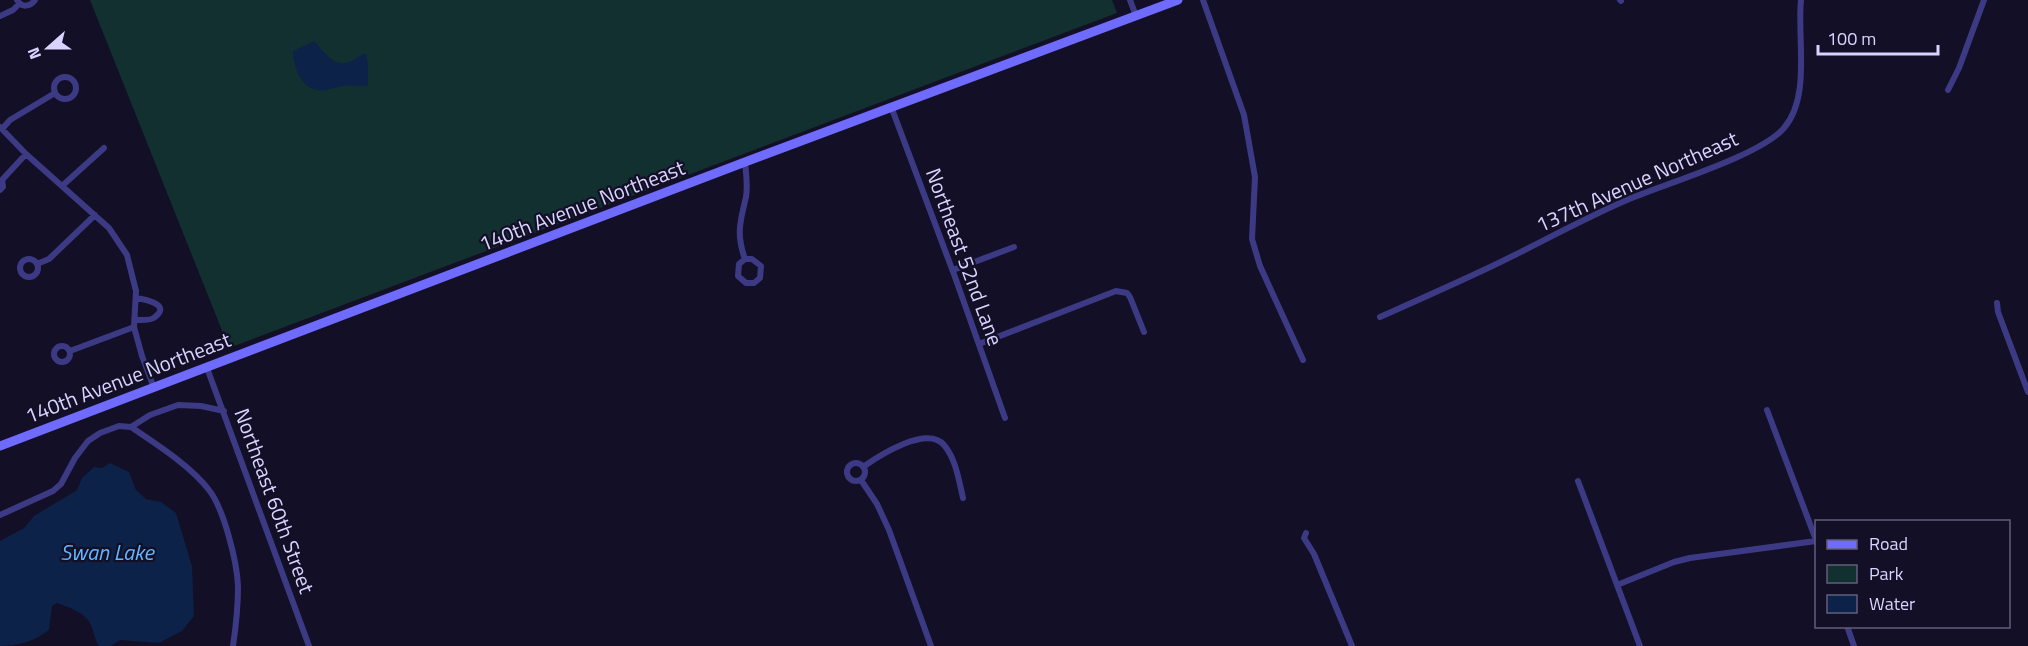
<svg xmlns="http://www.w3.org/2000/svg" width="2028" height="646" font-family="'Titillium Web',sans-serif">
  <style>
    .green { fill: #12302f }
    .water { fill: #0c2248 }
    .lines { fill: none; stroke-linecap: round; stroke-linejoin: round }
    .street { stroke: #3d3a85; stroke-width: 6 }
    .secondary { stroke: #6f6bff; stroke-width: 9 }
    .labels { text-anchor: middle; stroke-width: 4.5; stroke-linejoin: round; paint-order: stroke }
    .street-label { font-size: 21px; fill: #d9d4ff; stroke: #130f26 }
    .water-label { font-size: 22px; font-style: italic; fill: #62b6ff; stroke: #130f26 }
  </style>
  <rect width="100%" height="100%" fill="#130f26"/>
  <!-- green -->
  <path class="green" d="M90,0H1112L1117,13L229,348Z"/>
  <!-- water -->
  <path class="water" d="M314,41C323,50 333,68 349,62C355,60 360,55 366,53L368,65V85C361,88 352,84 344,86C336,87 324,92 316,90C300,86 293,65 293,51Z
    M110,463L129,472L136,490L146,499L161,502L176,513L192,566L194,616L182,631L159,643L120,640L111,646H99C94,638 94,631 90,623C83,611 69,608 57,603L52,606L49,630C35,641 18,646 0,646V541L24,528L34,516L77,490L82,478L94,467L102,468Z"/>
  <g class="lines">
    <!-- street -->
    <path class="street" d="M17,0C21,8 30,7 35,0
      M1130,0L1136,16
      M1203,0L1244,115L1255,177L1252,239L1260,266L1303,360
      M1620,0L1621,1
      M0,16L13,10L19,4
      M54 88a11 11 0 1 1 22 0a11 11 0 1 1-22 0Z
      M1948,90L1959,68L1984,0
      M892,109L955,277L1005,418
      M0,127L26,154L109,228L127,255L136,291L134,327L142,356L154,388
      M2,129L10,120L55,93
      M62,186L104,148
      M0,190L3,187L2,180L26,154
      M20 268a9 9 0 1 1 18 0a9 9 0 1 1-18 0Z
      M745,259L739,264L738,276L746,283H754L760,278L761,266L752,259H745C736,234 740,222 746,197C748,185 746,173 745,162
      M37,264L49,259L95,215
      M953,270L1014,247
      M1997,303L1998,312L2028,392
      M1380,317C1416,301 1452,285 1488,268C1535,246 1580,220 1627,200C1664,184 1760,156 1784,128C1811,97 1797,39 1801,0
      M135,320C141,320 151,321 155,317C172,304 143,299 136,298
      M979,344L1116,291L1127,293L1130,297L1144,332
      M54 354a8 8 0 1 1 16 0a8 8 0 1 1-16 0Z
      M70,351L134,327
      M207,368L309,646
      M1767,410L1816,540
      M131,427C156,444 191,466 209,490C224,509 237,562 238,586C238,606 236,626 233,646
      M847 472a9 9 0 1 1 18 0a9 9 0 1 1-18 0Z
      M863,467C880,455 927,425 944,445C956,459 959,481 963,498
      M861,480L877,504L889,530L931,646
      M1578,481L1640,646
      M0,515L53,491L61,484L75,458L88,441L100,433L119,426L131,427L150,415L178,405L201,406L224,411
      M1306,533L1304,538L1314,554L1352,646
      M1617,585L1674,562L1690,558L1816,541
      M1847,626L1854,646"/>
    <!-- secondary -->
    <path class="secondary" d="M0,446L745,162L1178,0"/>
  </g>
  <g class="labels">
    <!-- street labels -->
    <g class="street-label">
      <text transform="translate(1637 182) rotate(-24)" y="7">137th Avenue Northeast</text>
      <text transform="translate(582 206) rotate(-21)" y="7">140th Avenue Northeast</text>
      <text transform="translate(964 257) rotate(70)" y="7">Northeast 52nd Lane</text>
      <text transform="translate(128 378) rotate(-21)" y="7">140th Avenue Northeast</text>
      <text transform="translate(274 501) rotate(70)" y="7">Northeast 60th Street</text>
    </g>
    <!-- water labels -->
    <g class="water-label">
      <text x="107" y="560">Swan Lake</text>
    </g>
  </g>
  <!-- legend -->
  <rect x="1815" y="520" width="195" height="108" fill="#130f26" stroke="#625e7d" stroke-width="1.5"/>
  <rect x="1827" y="540" width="30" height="9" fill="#6f6bff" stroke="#625e7d" stroke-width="1.5"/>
  <text x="1869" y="550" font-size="18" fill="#d9d4ff">Road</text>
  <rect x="1827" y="565" width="30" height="18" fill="#12302f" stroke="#625e7d" stroke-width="1.5"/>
  <text x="1869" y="580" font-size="18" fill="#d9d4ff">Park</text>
  <rect x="1827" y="595" width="30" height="18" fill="#0c2248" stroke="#625e7d" stroke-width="1.5"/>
  <text x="1869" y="610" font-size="18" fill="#d9d4ff">Water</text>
  <!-- north arrow -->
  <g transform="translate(48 48) rotate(249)" stroke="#130f26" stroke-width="4.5" paint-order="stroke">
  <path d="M0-4.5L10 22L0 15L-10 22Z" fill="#d9d4ff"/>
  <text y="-9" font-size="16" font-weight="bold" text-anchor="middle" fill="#d9d4ff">N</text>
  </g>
  <!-- scale -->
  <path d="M1818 45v9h120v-9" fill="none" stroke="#d9d4ff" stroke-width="3"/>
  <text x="1827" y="45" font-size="18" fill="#d9d4ff" stroke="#130f26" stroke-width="4.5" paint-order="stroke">100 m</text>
</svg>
